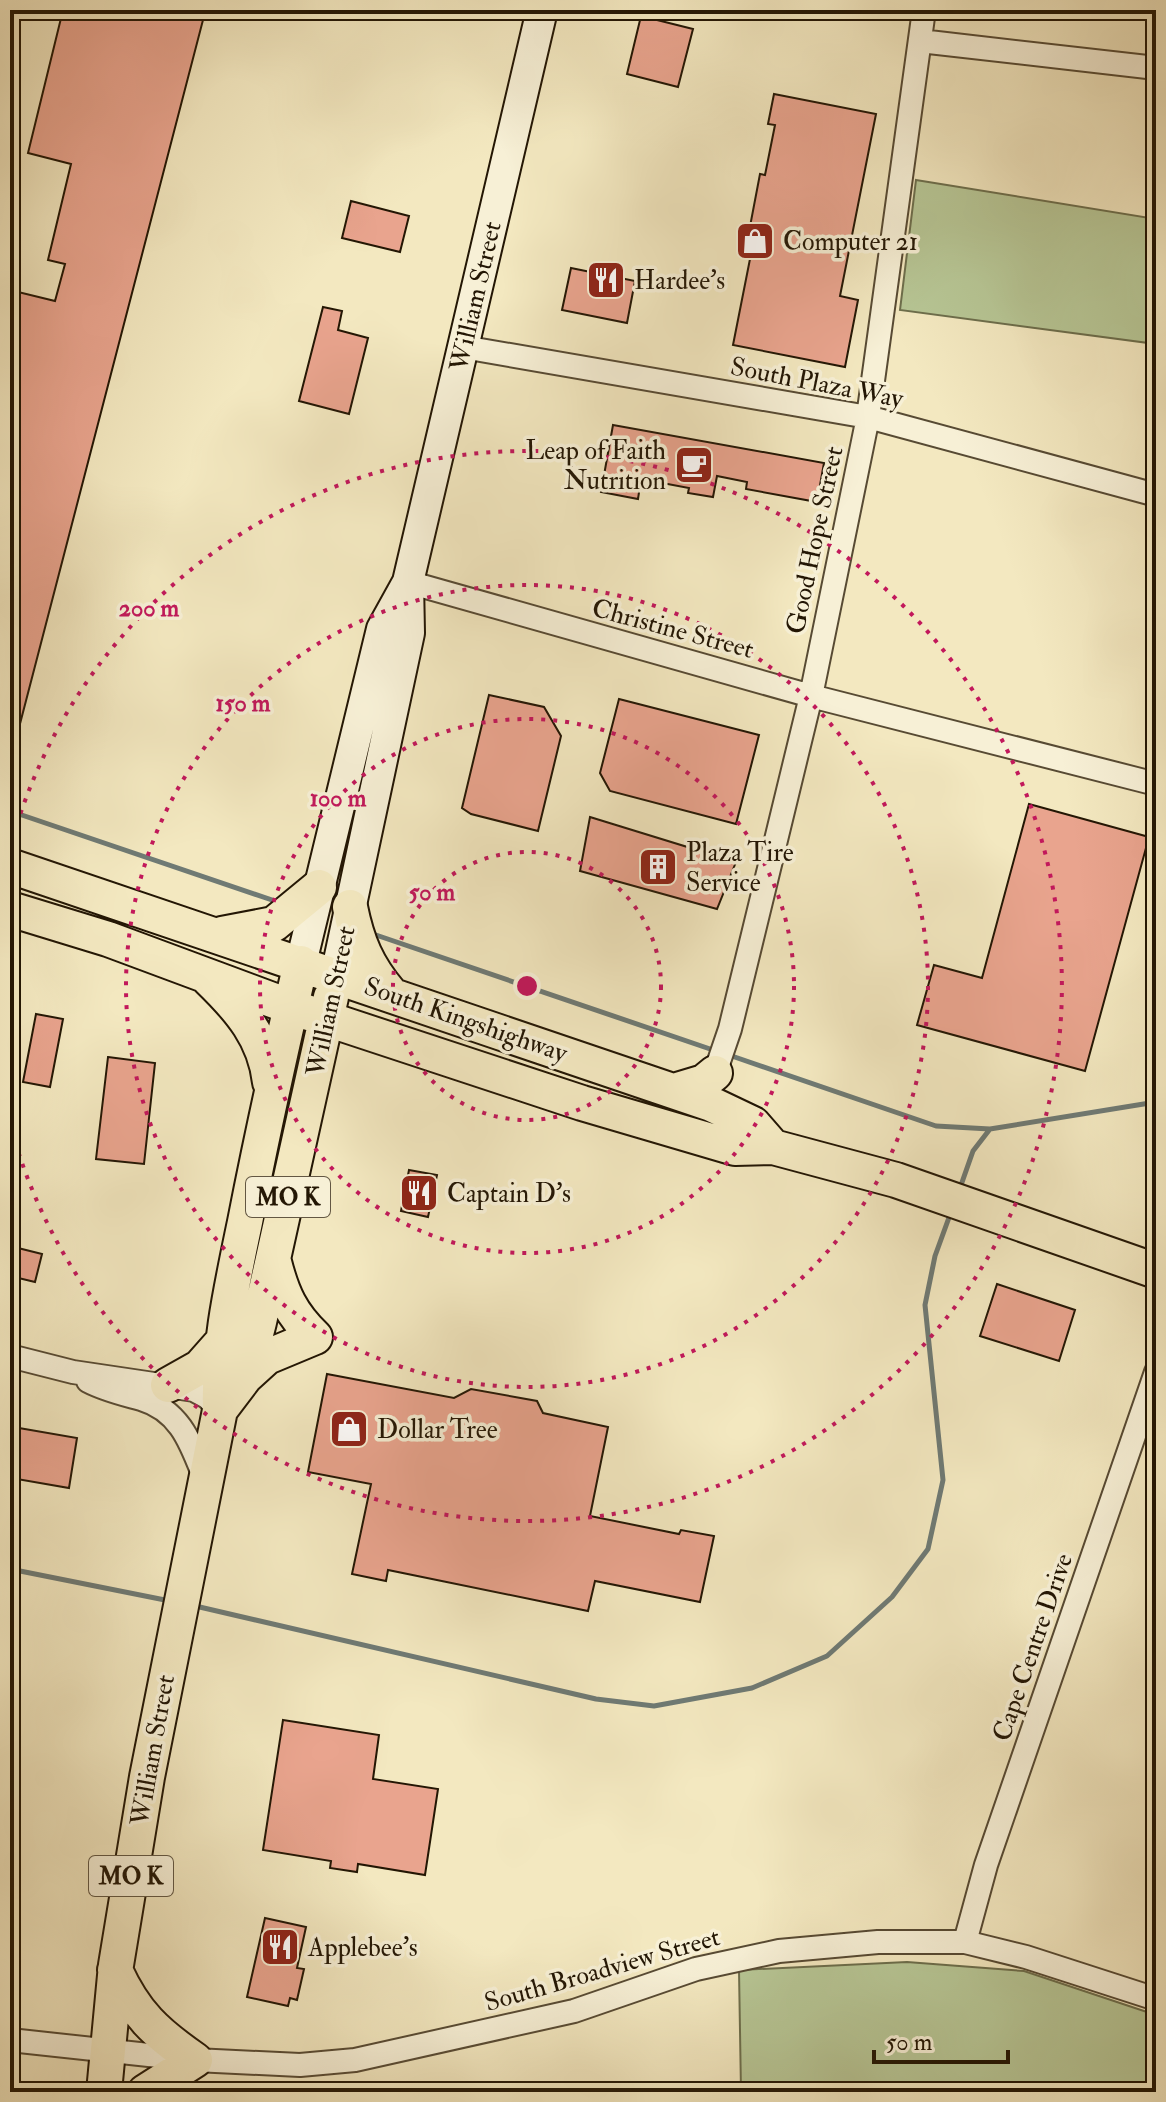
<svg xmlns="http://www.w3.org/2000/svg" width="1166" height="2102" font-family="'IM FELL Double Pica',serif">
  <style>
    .grass { fill: #b7c695; stroke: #6d6e4c; stroke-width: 2 }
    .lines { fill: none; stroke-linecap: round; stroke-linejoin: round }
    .stream { stroke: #6f7a74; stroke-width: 5 }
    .building { fill: #e9a48e; stroke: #231604; stroke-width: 2 }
    .street-casing { stroke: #574a33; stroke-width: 26 }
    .secondary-casing { stroke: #231604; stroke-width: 34 }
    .primary-casing { stroke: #231604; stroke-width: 38 }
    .street { stroke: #f7f0d6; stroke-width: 22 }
    .secondary { stroke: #f7f0d6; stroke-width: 30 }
    .primary { stroke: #f3e8c0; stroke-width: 34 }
    .ring { fill: none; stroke: #c2185b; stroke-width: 4; stroke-dasharray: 4 8 }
    .labels { text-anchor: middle; stroke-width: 7; stroke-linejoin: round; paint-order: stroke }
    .shield { fill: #f7f0d6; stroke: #635743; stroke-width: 2 }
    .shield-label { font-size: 24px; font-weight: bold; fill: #231604 }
    .poi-label { font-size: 26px; fill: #231604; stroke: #f7f0d6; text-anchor: start }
    .street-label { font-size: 26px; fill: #231604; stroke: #f7f0d6 }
    .centre { fill: #c2185b; stroke: #f7f0d6; stroke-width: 4 }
    .ring-label { font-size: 24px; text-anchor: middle; font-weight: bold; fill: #c2185b; stroke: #f7f0d6; stroke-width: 7; stroke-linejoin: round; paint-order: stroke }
  </style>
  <rect width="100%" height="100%" fill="#f3e8c0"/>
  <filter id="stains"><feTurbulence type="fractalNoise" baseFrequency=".0025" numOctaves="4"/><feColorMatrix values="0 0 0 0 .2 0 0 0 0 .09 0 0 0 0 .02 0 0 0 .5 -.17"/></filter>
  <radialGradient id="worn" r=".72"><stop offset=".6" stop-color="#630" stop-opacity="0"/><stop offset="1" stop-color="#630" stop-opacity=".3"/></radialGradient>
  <!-- grass -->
  <path class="grass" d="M916,180L1156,219V344L900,310Z
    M907,1962L1024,1971L1156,2015V2092H741L739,1970Z"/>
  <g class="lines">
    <!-- stream -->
    <path class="stream" d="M10,811L278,902
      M373,934L716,1051
      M726,1054L936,1126L990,1129
      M960,1188L973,1151L990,1129L1156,1102
      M10,1569L170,1601
      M191,1605L596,1699L654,1706L752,1688L827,1656L892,1597L928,1549L943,1480L925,1305L935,1256L951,1212"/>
  </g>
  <!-- building -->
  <path class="building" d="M63,10H202L203,20L15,743L10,742V290L55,301L65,264L48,260L71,164L28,153Z
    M641,16L693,29L678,87L627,74Z
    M774,94L876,114L840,296L858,300L845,367L733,345L750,259L744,258L760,174L765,175L775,125L768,124Z
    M351,201L409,216L400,252L342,238Z
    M571,268L635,281L627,323L562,310Z
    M323,307L342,311L338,330L368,338L349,414L299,401Z
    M613,425L824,463L817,502L746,489L747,482L717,476L713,497L688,493L689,488L641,479L638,499L601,492Z
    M489,695L544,707L561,736L538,831L471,814L462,808Z
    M619,699L759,735L736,824L610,791L600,773Z
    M1029,804L1149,837L1085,1071L917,1025L934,965L982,978Z
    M590,817L736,862L717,909L580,871Z
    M36,1014L63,1019L50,1087L23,1082Z
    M108,1057L155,1063L144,1164L96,1159Z
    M409,1170L437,1175L428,1217L401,1211Z
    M10,1246L42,1254L35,1282L10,1276Z
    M997,1284L1075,1310L1059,1361L980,1336Z
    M327,1374L454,1398L471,1389L537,1401L543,1413L608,1427L590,1516L679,1534L681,1530L714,1536L700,1602L595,1581L588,1611L388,1570L386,1581L352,1574L371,1484L308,1472Z
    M19,1428L77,1438L69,1488L11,1478Z
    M283,1720L379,1735L373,1779L438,1789L425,1875L358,1864L357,1872L330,1868L331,1861L263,1850Z
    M265,1918L306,1927L297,1968L304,1969L297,2000L290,1998L288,2006L247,1997Z"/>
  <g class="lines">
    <defs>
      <path id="street" d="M920,41L1156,68
        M463,347L868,417L1156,495
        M408,582L811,696L1156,784
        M715,1073L730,1029L811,696L868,417L924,10
        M10,1356L73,1372L194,1390L207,1397L220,1410
        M88,1381C105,1390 123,1394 141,1399C181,1411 191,1444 205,1479
        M965,1942L986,1865L1156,1372
        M10,2040L195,2060L300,2065L355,2060L574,2011L696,1969L779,1951L878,1942H965L1026,1957L1156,1999"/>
      <path id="secondary" d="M408,582L542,10
        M301,963L382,629L408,582L409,633L336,975"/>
      <path id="primary" d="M10,866L711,1104L753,1124L773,1147
        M350,907C357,942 367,966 390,993
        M10,909L108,939L291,1007L582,1103L735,1148L773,1147L896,1180L1156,1271
        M222,934L274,924L319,887
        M209,979C240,1009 265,1038 270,1082
        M674,1091L704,1082L715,1073
        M274,1262C282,1294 291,1314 315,1337
        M245,1377L267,1357L315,1337
        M168,1385L200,1367L223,1341
        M220,1410L245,1377L259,1322L331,997
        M115,1970C135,2014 156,2033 195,2060L145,2092
        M104,2092L116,1965L147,1777L220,1410C218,1346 232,1285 245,1222C262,1135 281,1049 301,963"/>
    </defs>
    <!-- street casing -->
    <use href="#street" class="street-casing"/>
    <!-- secondary casing -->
    <use href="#secondary" class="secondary-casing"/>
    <!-- primary casing -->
    <use href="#primary" class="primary-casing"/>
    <!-- street -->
    <use href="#street" class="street"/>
    <!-- secondary -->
    <use href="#secondary" class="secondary"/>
    <!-- primary -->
    <use href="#primary" class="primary"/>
  </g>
  <!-- distance rings -->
  <g class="ring">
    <circle cx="527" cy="986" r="134"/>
    <circle cx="527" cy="986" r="267"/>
    <circle cx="527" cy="986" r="401"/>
    <path d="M10 848A535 535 0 1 1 10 1124"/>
  </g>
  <!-- icons -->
  <defs>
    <symbol id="shop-square" viewBox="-11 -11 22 22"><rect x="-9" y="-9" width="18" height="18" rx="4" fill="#8f2418" stroke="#f7f0d6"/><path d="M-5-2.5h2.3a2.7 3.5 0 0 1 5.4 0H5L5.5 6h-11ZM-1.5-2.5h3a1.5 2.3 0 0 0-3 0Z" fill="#fff"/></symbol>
    <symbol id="restaurant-square" viewBox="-11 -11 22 22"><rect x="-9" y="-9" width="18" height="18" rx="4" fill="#8f2418" stroke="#f7f0d6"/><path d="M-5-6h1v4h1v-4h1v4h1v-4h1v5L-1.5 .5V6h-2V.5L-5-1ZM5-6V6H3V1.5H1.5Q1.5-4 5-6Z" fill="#fff"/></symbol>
    <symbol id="cafe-square" viewBox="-11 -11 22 22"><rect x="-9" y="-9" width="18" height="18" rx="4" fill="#8f2418" stroke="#f7f0d6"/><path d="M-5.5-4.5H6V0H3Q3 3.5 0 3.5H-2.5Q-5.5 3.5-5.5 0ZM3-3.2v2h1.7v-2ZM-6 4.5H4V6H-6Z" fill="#fff"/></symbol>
    <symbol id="building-square" viewBox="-11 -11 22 22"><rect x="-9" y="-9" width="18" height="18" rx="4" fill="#8f2418" stroke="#f7f0d6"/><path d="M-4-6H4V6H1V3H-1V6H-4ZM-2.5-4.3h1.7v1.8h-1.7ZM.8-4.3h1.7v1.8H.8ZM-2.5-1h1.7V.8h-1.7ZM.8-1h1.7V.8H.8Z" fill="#fff"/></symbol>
  </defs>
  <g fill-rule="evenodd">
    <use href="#shop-square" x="733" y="219" width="44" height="44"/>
    <use href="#restaurant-square" x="584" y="258" width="44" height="44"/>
    <use href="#cafe-square" x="672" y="443" width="44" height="44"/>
    <use href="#building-square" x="636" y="845" width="44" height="44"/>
    <use href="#restaurant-square" x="397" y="1171" width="44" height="44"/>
    <use href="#shop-square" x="327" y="1407" width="44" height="44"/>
    <use href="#restaurant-square" x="258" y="1925" width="44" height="44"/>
  </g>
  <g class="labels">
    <!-- shield labels -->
    <g class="shield">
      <rect x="246" y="1177" width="84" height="40" rx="6"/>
      <rect x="89" y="1856" width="84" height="40" rx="6"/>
    </g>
    <g class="shield-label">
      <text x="288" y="1205">MO K</text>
      <text x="131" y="1884">MO K</text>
    </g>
    <!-- poi labels -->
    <g class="poi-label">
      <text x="783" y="250">Computer 21</text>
      <text x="634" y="289">Hardee's</text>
      <text x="666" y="459" text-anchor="end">Leap of Faith<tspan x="666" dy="30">Nutrition</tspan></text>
      <text x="686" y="861">Plaza Tire<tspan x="686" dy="30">Service</tspan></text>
      <text x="447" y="1202">Captain D's</text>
      <text x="377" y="1438">Dollar Tree</text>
      <text x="308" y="1956">Applebee's</text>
    </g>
    <!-- street labels -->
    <g class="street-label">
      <text transform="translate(475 296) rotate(-77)" y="9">William Street</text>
      <text transform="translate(817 382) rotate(11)" y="9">South Plaza Way</text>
      <text transform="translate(814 540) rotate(-78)" y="9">Good Hope Street</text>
      <text transform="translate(673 628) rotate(15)" y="9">Christine Street</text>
      <text transform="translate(330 1001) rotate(-78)" y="9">William Street</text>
      <text transform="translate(466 1019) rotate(19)" y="9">South Kingshighway</text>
      <text transform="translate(1032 1647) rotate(-71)" y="9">Cape Centre Drive</text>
      <text transform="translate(152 1750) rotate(-80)" y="9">William Street</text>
      <text transform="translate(602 1969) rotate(-16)" y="9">South Broadview Street</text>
    </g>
  </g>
  <circle cx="527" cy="986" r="12" class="centre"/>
  <g class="ring-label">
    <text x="149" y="616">200 m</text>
    <text x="243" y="711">150 m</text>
    <text x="338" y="806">100 m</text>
    <text x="432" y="900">50 m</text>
  </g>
  <!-- margin -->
  <rect width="1166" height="2102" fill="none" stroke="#f3e8c0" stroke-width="40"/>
  <rect x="12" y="12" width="1142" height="2078" fill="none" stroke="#231604" stroke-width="4"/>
  <rect x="20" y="20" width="1126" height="2062" fill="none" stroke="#231604" stroke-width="2"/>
  <!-- scale -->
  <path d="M874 2050v12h134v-12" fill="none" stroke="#231604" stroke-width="4"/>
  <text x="886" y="2050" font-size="24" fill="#231604" stroke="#f7f0d6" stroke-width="6" paint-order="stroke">50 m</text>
  <rect width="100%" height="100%" filter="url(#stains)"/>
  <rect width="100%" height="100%" fill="url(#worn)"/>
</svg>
